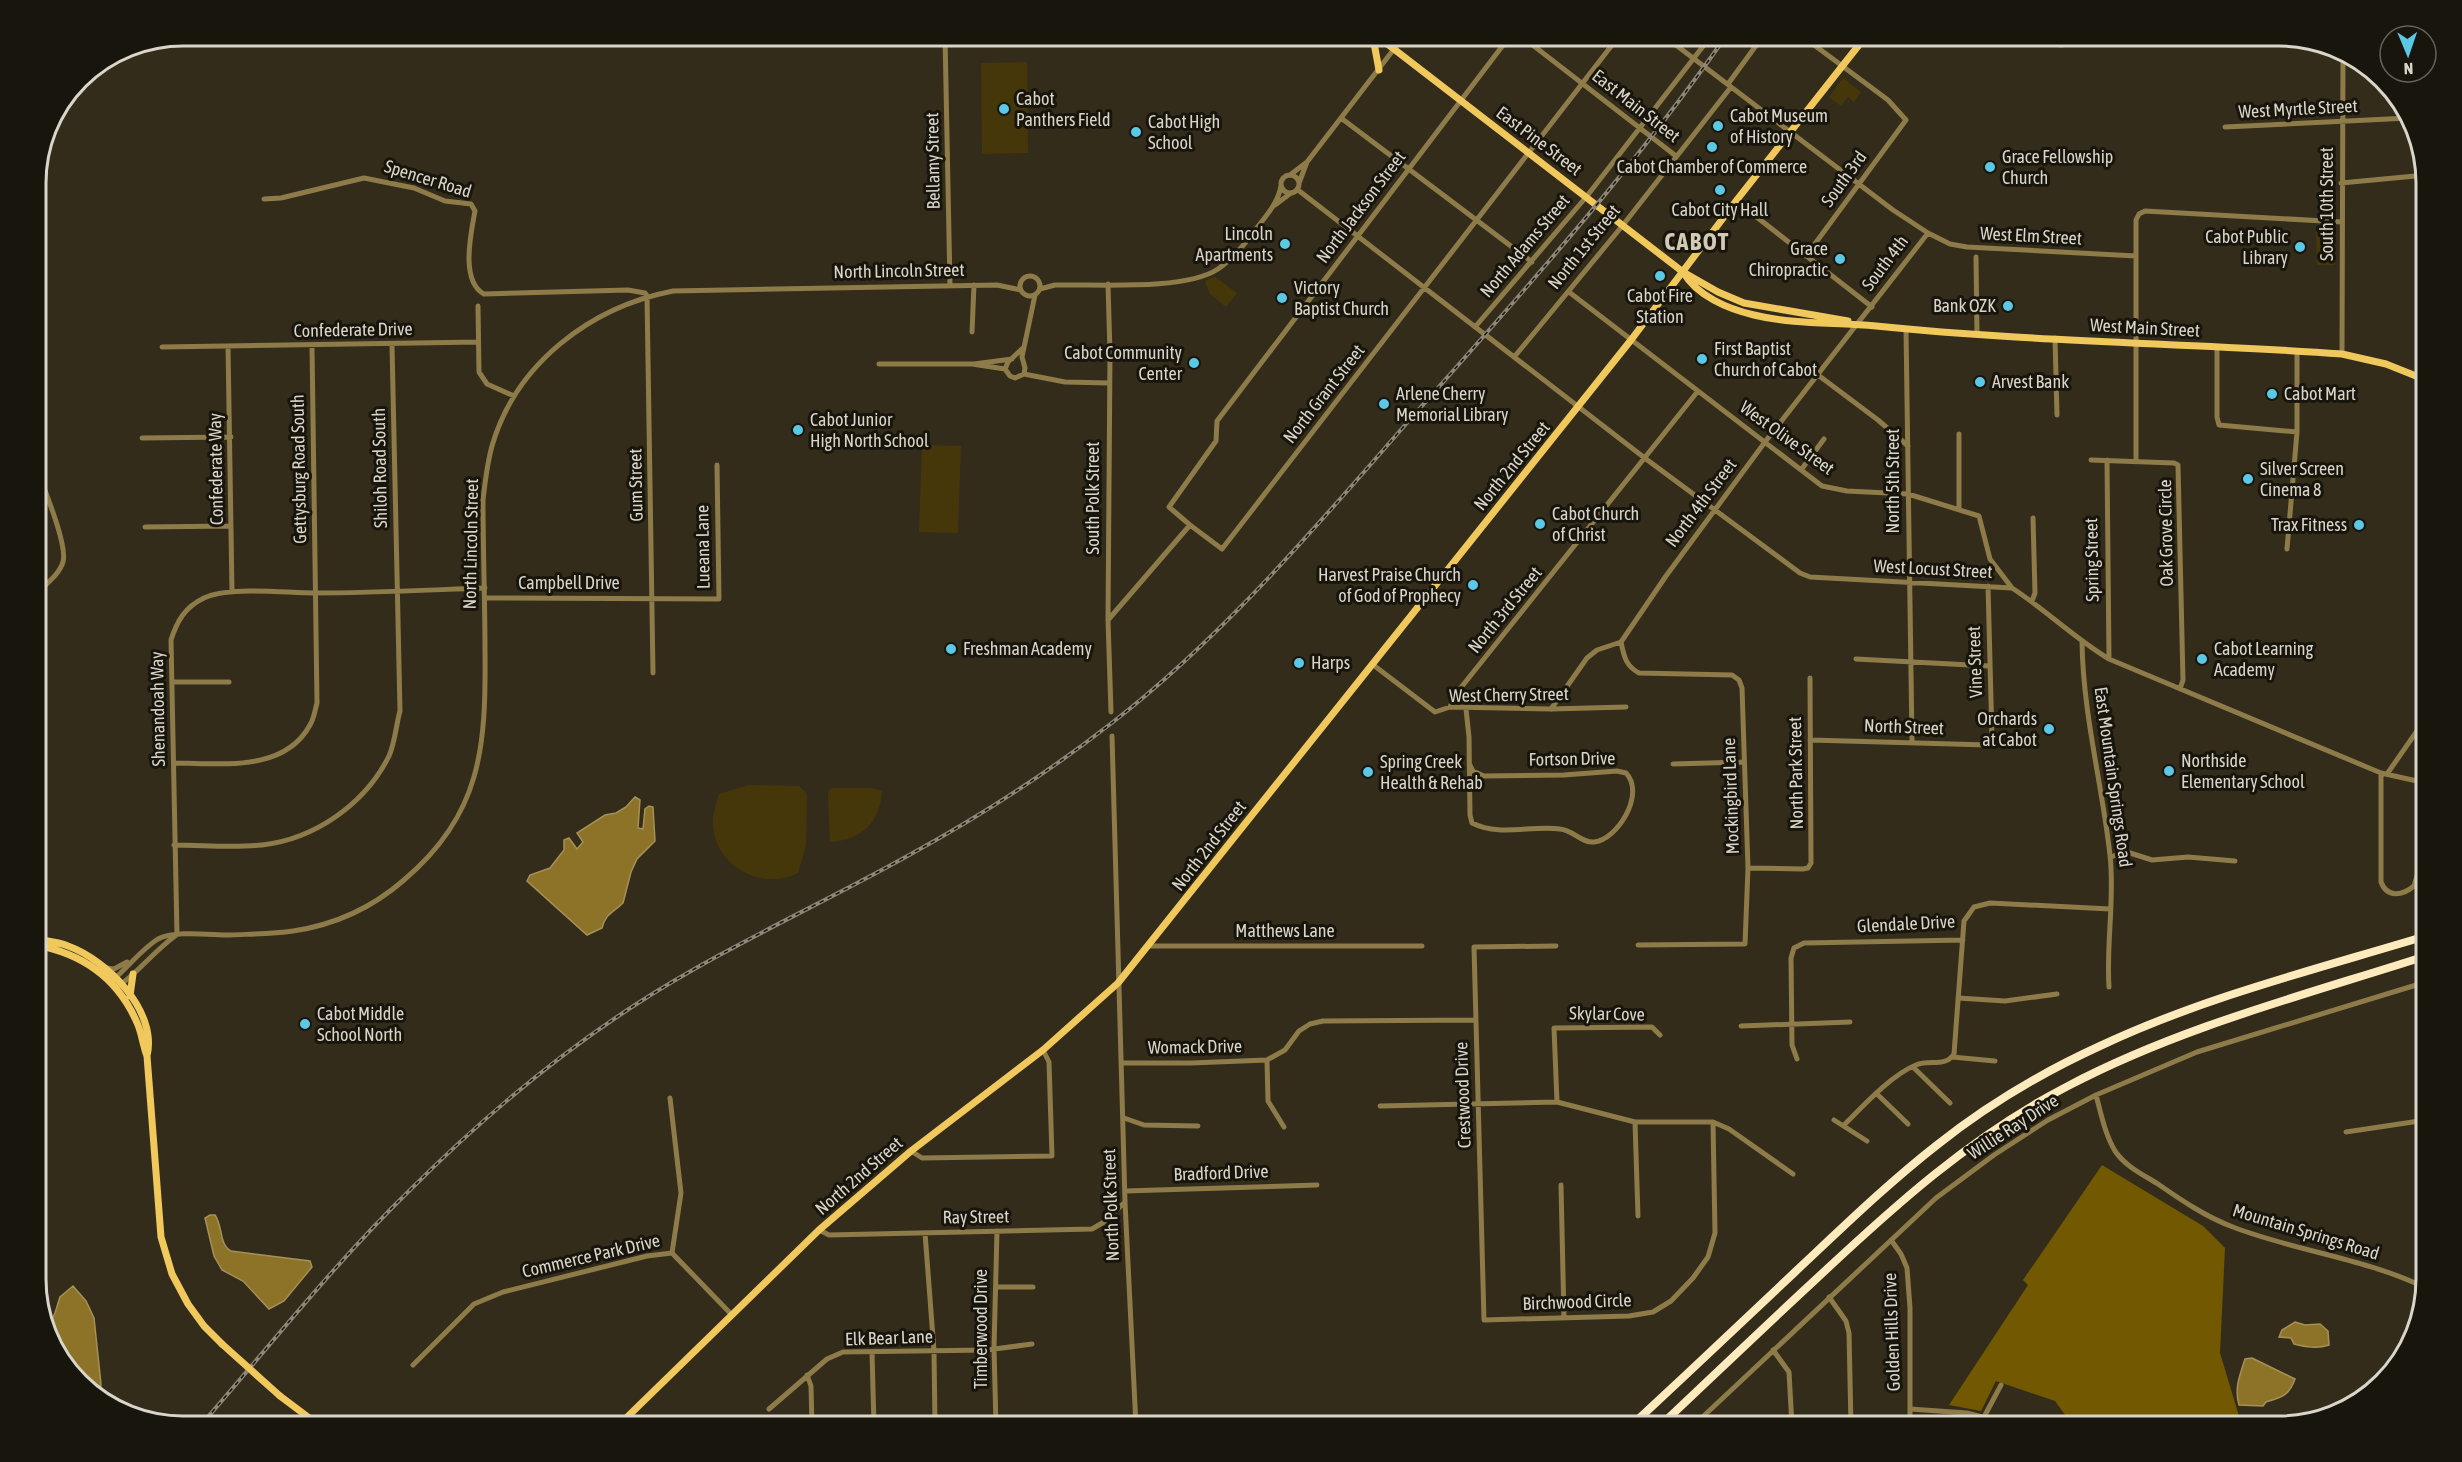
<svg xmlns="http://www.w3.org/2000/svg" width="2462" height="1462" font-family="'Asap Condensed',sans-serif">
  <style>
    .green { fill: #46370a }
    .forest { fill: #725800 }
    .water { fill: #8d7328; stroke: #a49059; stroke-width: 1.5 }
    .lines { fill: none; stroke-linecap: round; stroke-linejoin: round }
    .minor { stroke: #8e7b4a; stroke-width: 5 }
    .major { stroke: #f0c85c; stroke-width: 7 }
    .highway { stroke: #feebbd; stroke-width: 8 }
    .rail-casing { stroke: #8d8779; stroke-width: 4 }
    .rail { stroke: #18150d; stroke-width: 1.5; stroke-dasharray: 4.5; stroke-linecap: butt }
    .major-bridge { stroke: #f0c85c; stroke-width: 7 }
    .poi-dot { fill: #5bc8e6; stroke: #18150d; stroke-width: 2 }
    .labels { text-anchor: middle; stroke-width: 6; stroke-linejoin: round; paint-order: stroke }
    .poi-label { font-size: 18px; fill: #d9d5ca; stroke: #18150d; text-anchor: start }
    .street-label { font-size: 18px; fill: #d9d5ca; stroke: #18150d }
    .district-label { font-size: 24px; font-weight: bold; letter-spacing: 1.5px; fill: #d3cab4; stroke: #18150d }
    .rim { fill: none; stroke: #d9d5ca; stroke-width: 3 }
  </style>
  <rect width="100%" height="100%" fill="#342c1a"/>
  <!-- green -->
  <path class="green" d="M1027,62L1028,153L982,154L981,63Z
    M1843,78L1861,92L1854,102L1848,97L1841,106L1829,97Z
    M2316,232L2335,233V265H2317Z
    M1215,277L1237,293L1226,307L1210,294L1205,281Z
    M922,445L961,446L958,533L919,532Z
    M749,785L799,786L807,794L806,845L798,873C762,891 716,867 713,826C712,815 716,805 719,794Z
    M832,788H872L882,791C880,823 861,840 830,842L828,792Z"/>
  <!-- forest -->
  <path class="forest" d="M2102,1165L2203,1226L2225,1248L2220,1353L2239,1416H2295L2293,1422L2279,1426H2130L2129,1419H2068L2055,1401L1996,1381L1981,1411L1949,1405L2028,1285L2023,1280Z"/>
  <!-- water -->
  <path class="water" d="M635,797L640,800L638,828L643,829L645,809L649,806L653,807L655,841L637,859L631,872L623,903C614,912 605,914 602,928L587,935L527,881L530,875L550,868L564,850V840L569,838L577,849L583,842L577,833L605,815L616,813L626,807Z
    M210,1215H215C223,1226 219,1245 231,1251L310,1261L312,1267L284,1301L269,1309L243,1281L222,1270L214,1256L205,1218Z
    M73,1286L86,1301L94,1318L101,1384L100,1393L97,1394L56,1353L48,1327L55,1313L60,1297Z
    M2295,1322L2305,1325L2320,1324L2328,1331L2329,1345C2317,1349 2306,1347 2294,1344L2291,1338L2279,1337L2282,1330Z
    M2252,1358L2295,1379C2289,1396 2282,1397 2266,1402L2263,1406L2239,1405C2234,1388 2240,1375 2245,1359Z"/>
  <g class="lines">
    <!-- minor -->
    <path class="minor" d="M945,36L950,286
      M1521,36L1676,156
      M1802,36L1888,100L1906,120L1806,256
      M1955,36L2062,45
      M1728,84L1763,36
      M1341,118L1532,262
      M2225,127L2409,118
      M1281 184a9 9 0 1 1 18 0a9 9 0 1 1-18 0Z
      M1290,175L1307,162
      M1299,183L1307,162L1404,36
      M2341,183L2426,175
      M1298,190L1646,459L1800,573L1810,577L2012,588C2046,610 2074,638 2109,659L2381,773L2426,783
      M264,199L281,198L364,178L414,188L445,201L471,204L475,211C471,233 460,281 484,294L628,290L645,293L647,296L653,673
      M1736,201L1872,307
      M1275,205L1291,193
      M1928,233L1950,244L1967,247L2136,256
      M1976,257L1977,334
      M1020 286a10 10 0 1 1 20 0a10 10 0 1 1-20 0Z
      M1108,284L1110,353L1108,620L1111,712
      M1040,289L1055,285C1096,284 1185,291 1218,269C1233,259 1245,244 1256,229C1266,216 1278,203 1281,186
      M1569,292L1822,486L1847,491L1908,494L1979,516L1990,559L2012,588
      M478,306L479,372L487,384L514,396
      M1475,327L1587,196L1711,36
      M1906,329L1912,741
      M972,332L974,285
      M2055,338L2057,415
      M228,346L232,592
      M162,347L478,342
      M2217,347V417L2219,425L2297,432
      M2342,354L2343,53
      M1515,356L1623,225L1731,87
      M879,364H972L1005,369L1010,376L1015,378L1024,374L1065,382L1109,383
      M974,364L1012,359
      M1005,369L1008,362L1024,347
      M1024,374L1025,368L1022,357L1035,295
      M1818,375L1878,420L1908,446
      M1959,434V508
      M142,438L231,437
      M2091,460L2174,463L2178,465L2183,680L2180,689
      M2107,460L2109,659
      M2136,461V220L2139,214L2145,211L2342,222
      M36,467C43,486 68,545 63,562C59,575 46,584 36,594
      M1801,470L1824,439
      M1190,525L1222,549L1619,36
      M145,527L231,526
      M2287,549L2297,432V351
      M485,598L719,599L717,465
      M2032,601L2035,593L2033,518
      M1108,620L1190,525L1169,507L1216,441L1217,421L1510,36
      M1621,642C1624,657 1626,666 1639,673L1732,675L1739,680L1742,688L1748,868L1745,944L1638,945
      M2082,642C2083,714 2102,784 2110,855C2115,899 2106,943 2109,987
      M1856,659L1989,666
      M1372,664L1435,712L1450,707L1551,709L1626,707
      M173,682H229
      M1450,707L1455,695L1698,391
      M1466,709L1469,737L1470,815L1472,823C1500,837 1531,825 1560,829C1573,830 1581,843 1594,842C1617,840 1646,794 1626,773L1617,771L1564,775L1484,776L1473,771L1470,765
      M1551,709L1587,658L1597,650L1621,642L1666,576L1765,442L1928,233L1893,210L1664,36
      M1112,736L1125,1202L1136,1426
      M1810,740L1988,745L1992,738L1988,586
      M174,763C220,763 284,773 310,725C314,719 315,710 317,703L312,346
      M1673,764L1744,762
      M2381,773V882C2387,898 2402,896 2414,886L2426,846
      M2387,774L2426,718
      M174,845C203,845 233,848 262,845C315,839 365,804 389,756C395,743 396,725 400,711L392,345
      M2111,857L2119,854L2130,853L2152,860L2188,857L2235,861
      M1748,868L1803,869L1808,868L1811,863L1810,678
      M177,935L171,640C177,621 185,607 204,598C228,586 285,593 314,593C371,593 428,590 485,588
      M1149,946H1422
      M106,968L114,969L127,962
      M114,979C128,967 142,949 158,939C174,930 211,935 230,935C251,934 272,934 293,931C334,925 373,907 404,880C482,814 486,746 485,651C485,601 483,551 483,500C485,482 487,464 492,446C516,363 591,307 673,291L997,285L1021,290
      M116,988C138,973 153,952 175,936
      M1958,998L2005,1001L2057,994
      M1741,1026L1850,1022
      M1952,1057L1995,1061
      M1797,1059L1792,1045L1791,958L1794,948L1804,943L1963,940
      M1267,1060L1268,1101L1284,1127
      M1123,1063H1191L1267,1060L1285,1050L1299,1031L1310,1024L1323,1021L1476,1020
      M1913,1067L1950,1103
      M1877,1094L1908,1124
      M2096,1095C2101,1114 2105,1134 2115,1151C2125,1166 2142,1174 2158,1184C2181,1200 2206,1217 2233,1227C2295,1251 2363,1258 2424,1287
      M670,1098L681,1193L672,1253
      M1557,1102L1554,1028L1652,1027L1660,1035
      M1380,1106L1557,1102L1635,1122H1713L1715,1233L1708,1257L1693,1278L1671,1301L1653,1312L1629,1316L1484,1320L1474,947L1556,946
      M1124,1118L1144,1125L1198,1126
      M1834,1120L1867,1141
      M1635,1122L1638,1216
      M1713,1122L1729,1129L1793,1174
      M1844,1125C1863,1106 1891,1075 1916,1065C1929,1059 1945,1068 1954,1054L1964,921L1974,907L1990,903L2110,909
      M2346,1132L2426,1120
      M911,1151L922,1158L1052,1156L1049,1062L1043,1050
      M1561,1185L1564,1318
      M1125,1191L1317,1185
      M819,1230L829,1235L1092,1229L1104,1222L1125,1202
      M925,1233L934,1351L935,1426
      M1891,1240L1901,1254L1907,1268L1910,1308V1426
      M996,1287H1033
      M1829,1297L1846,1321L1849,1333L1851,1426
      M1773,1350L1789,1372L1792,1426
      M872,1352L874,1426
      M413,1365L474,1304L503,1292L647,1256L672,1253L731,1314
      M807,1375L811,1386L812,1426
      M769,1409L827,1359L843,1352L987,1350L1032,1344
      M1910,1409L1967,1413L2017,1426
      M996,1426L994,1348L997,1231
      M1693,1426L1936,1198L1994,1155L2048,1120L2096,1095L2197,1052L2426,982
      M1983,1426L1984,1417L2001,1385"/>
    <!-- major -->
    <path class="major" d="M1369,36L1374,43L1379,70
      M1377,36L1683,272L1718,292L1744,303L1848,321
      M1683,272C1697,296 1728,309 1754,315C1795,325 1835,322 1876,326C2031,342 2187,343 2342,354L2386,364L2426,380
      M36,939C47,941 58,942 68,946C107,960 158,1011 147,1056L161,1237L172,1274L188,1304L204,1326L222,1344
      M36,945C84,954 119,979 138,1025C142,1035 143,1046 147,1056
      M130,996L133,974
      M280,1396L320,1426
      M618,1426L819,1230L911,1151L1043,1050L1118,983L1631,340L1736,201L1866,36"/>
    <!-- highway -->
    <path class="highway" d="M1631,1426C1686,1375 1740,1324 1795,1272C1841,1229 1887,1184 1937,1145C1986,1106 2043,1072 2100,1046C2204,997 2317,969 2426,936
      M1660,1426C1711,1378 1762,1329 1814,1281C1893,1207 1971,1136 2068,1086C2180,1027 2305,995 2426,956"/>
    <defs>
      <path id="rail" d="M200,1426C269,1347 334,1264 409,1191C478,1122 553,1058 635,1005C723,948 820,905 911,854C982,815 1049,772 1113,722C1226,634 1319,523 1413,416C1522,293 1632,171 1726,36"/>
    </defs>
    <!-- rail casing -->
    <use href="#rail" class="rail-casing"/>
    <!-- rail -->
    <use href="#rail" class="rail"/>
    <!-- major-bridge -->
    <path class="major-bridge" d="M222,1344L280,1396"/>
  </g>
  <!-- markers -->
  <g class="poi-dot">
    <circle cx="1004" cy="109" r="6"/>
    <circle cx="1718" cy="126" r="6"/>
    <circle cx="1136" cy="132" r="6"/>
    <circle cx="1712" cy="147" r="6"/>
    <circle cx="1990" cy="167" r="6"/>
    <circle cx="1720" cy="190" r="6"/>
    <circle cx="1285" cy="244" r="6"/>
    <circle cx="2300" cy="247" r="6"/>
    <circle cx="1840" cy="259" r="6"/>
    <circle cx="1660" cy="276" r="6"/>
    <circle cx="1282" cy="298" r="6"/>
    <circle cx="2008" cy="306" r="6"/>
    <circle cx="1702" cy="359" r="6"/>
    <circle cx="1194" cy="363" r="6"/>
    <circle cx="1980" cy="382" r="6"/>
    <circle cx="2272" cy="394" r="6"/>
    <circle cx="1384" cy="404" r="6"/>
    <circle cx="798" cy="430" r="6"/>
    <circle cx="2248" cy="479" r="6"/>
    <circle cx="1540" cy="524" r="6"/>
    <circle cx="2359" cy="525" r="6"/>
    <circle cx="1473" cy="585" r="6"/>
    <circle cx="951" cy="649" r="6"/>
    <circle cx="2202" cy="659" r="6"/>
    <circle cx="1299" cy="663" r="6"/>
    <circle cx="2049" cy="729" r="6"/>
    <circle cx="2169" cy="771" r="6"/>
    <circle cx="1368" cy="772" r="6"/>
    <circle cx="305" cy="1024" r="6"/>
  </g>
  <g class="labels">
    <!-- poi labels -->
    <g class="poi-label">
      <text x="1016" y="105">Cabot<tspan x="1016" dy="21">Panthers Field</tspan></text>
      <text x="1730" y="122">Cabot Museum<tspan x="1730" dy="21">of History</tspan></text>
      <text x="1148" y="128">Cabot High<tspan x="1148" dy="21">School</tspan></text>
      <text x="2002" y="163">Grace Fellowship<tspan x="2002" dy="21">Church</tspan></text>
      <text x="1712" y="173" text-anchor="middle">Cabot Chamber of Commerce</text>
      <text x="1720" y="216" text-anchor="middle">Cabot City Hall</text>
      <text x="1273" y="240" text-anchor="end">Lincoln<tspan x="1273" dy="21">Apartments</tspan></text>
      <text x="2288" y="243" text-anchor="end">Cabot Public<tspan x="2288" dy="21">Library</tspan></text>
      <text x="1828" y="255" text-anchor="end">Grace<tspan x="1828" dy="21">Chiropractic</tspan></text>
      <text x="1294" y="294">Victory<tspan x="1294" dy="21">Baptist Church</tspan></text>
      <text x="1660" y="302" text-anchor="middle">Cabot Fire<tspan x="1660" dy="21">Station</tspan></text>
      <text x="1996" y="312" text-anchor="end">Bank OZK</text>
      <text x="1714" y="355">First Baptist<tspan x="1714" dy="21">Church of Cabot</tspan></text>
      <text x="1182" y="359" text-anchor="end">Cabot Community<tspan x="1182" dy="21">Center</tspan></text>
      <text x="1992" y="388">Arvest Bank</text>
      <text x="1396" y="400">Arlene Cherry<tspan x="1396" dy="21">Memorial Library</tspan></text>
      <text x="2284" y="400">Cabot Mart</text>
      <text x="810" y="426">Cabot Junior<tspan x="810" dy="21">High North School</tspan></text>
      <text x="2260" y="475">Silver Screen<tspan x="2260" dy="21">Cinema 8</tspan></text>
      <text x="1552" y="520">Cabot Church<tspan x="1552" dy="21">of Christ</tspan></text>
      <text x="2347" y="531" text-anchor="end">Trax Fitness</text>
      <text x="1461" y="581" text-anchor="end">Harvest Praise Church<tspan x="1461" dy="21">of God of Prophecy</tspan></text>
      <text x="963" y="655">Freshman Academy</text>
      <text x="2214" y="655">Cabot Learning<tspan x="2214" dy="21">Academy</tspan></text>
      <text x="1311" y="669">Harps</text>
      <text x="2037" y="725" text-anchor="end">Orchards<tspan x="2037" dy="21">at Cabot</tspan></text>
      <text x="2181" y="767">Northside<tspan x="2181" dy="21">Elementary School</tspan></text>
      <text x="1380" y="768">Spring Creek<tspan x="1380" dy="21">Health &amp; Rehab</tspan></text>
      <text x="317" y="1020">Cabot Middle<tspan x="317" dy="21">School North</tspan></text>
    </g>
    <!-- street labels -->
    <g class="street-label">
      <text transform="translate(1636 106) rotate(38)" y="6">East Main Street</text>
      <text transform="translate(2298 109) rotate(-3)" y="6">West Myrtle Street</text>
      <text transform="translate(1539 141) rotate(37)" y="6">East Pine Street</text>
      <text transform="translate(933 161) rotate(-91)" y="6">Bellamy Street</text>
      <text transform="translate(428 179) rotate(17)" y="6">Spencer Road</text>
      <text transform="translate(1844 179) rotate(-54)" y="6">South 3rd</text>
      <text transform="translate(2327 204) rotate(-90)" y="6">South 10th Street</text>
      <text transform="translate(1361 207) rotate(-53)" y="6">North Jackson Street</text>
      <text transform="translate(2031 236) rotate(3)" y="6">West Elm Street</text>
      <text transform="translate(1525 246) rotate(-50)" y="6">North Adams Street</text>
      <text transform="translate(1584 247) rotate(-51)" y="6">North 1st Street</text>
      <text transform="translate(1885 263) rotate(-53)" y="6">South 4th</text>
      <text transform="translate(899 271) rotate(-1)" y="6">North Lincoln Street</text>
      <text transform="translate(2145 328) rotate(3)" y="6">West Main Street</text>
      <text transform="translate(353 330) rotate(-1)" y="6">Confederate Drive</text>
      <text transform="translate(1324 394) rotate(-52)" y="6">North Grant Street</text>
      <text transform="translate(1787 438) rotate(36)" y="6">West Olive Street</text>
      <text transform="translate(1512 466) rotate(-51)" y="6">North 2nd Street</text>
      <text transform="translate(380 468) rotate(-91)" y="6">Shiloh Road South</text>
      <text transform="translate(216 469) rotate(-91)" y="6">Confederate Way</text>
      <text transform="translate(299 469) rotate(-91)" y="6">Gettysburg Road South</text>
      <text transform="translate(1893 481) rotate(-90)" y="6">North 5th Street</text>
      <text transform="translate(636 485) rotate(-91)" y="6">Gum Street</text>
      <text transform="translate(1093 498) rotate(-90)" y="6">South Polk Street</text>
      <text transform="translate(1701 503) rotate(-53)" y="6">North 4th Street</text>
      <text transform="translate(2166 533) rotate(-91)" y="6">Oak Grove Circle</text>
      <text transform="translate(471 544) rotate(-89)" y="6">North Lincoln Street</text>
      <text transform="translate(703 547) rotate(-91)" y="6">Lueana Lane</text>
      <text transform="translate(2092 560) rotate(-91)" y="6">Spring Street</text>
      <text transform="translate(1933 569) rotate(3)" y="6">West Locust Street</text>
      <text x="569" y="589">Campbell Drive</text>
      <text transform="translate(1505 610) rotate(-51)" y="6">North 3rd Street</text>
      <text transform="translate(1975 662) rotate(-92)" y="6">Vine Street</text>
      <text transform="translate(1509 695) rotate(-1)" y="6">West Cherry Street</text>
      <text transform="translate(158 709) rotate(-91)" y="6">Shenandoah Way</text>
      <text transform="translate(1904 727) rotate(2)" y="6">North Street</text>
      <text transform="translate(1572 759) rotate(-1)" y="6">Fortson Drive</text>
      <text transform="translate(1796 773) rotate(-91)" y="6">North Park Street</text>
      <text transform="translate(2113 777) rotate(82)" y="6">East Mountain Springs Road</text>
      <text transform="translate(1731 796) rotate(-92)" y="6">Mockingbird Lane</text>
      <text transform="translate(1209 846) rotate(-52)" y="6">North 2nd Street</text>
      <text transform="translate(1906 924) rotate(-3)" y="6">Glendale Drive</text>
      <text x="1285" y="937">Matthews Lane</text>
      <text transform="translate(1607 1014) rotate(1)" y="6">Skylar Cove</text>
      <text transform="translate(1195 1047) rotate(-1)" y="6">Womack Drive</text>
      <text transform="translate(1463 1095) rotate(-92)" y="6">Crestwood Drive</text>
      <text transform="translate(2013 1127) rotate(-33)" y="6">Willie Ray Drive</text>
      <text transform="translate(1221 1173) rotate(-2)" y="6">Bradford Drive</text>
      <text transform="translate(859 1176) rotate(-41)" y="6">North 2nd Street</text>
      <text transform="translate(1111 1205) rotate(-92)" y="6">North Polk Street</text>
      <text transform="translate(976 1217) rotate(-1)" y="6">Ray Street</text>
      <text transform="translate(2306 1232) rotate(17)" y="6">Mountain Springs Road</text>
      <text transform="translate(591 1256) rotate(-13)" y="6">Commerce Park Drive</text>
      <text transform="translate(1577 1302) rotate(-2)" y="6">Birchwood Circle</text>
      <text transform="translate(981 1329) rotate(-90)" y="6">Timberwood Drive</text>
      <text transform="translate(1892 1332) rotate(-92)" y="6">Golden Hills Drive</text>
      <text transform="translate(889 1338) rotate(-2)" y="6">Elk Bear Lane</text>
    </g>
    <!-- district labels -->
    <g class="district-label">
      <text x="1697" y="250">CABOT</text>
    </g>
  </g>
  <!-- crop -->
  <path d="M0 0H2462V1462H0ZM183 46H2279A137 137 0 0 1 2416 183V1279A137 137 0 0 1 2279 1416H183A137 137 0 0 1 46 1279V183A137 137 0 0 1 183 46Z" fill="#18150d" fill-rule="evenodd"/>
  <path class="rim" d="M183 46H2279A137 137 0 0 1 2416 183V1279A137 137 0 0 1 2279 1416H183A137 137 0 0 1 46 1279V183A137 137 0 0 1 183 46Z"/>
  <!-- north arrow -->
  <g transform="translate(2408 54) rotate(178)"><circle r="28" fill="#18150d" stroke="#656259" stroke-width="1.5"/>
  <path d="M0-4.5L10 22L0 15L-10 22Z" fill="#5bc8e6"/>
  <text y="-9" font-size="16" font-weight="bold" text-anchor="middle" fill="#d9d5ca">N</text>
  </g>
</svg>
